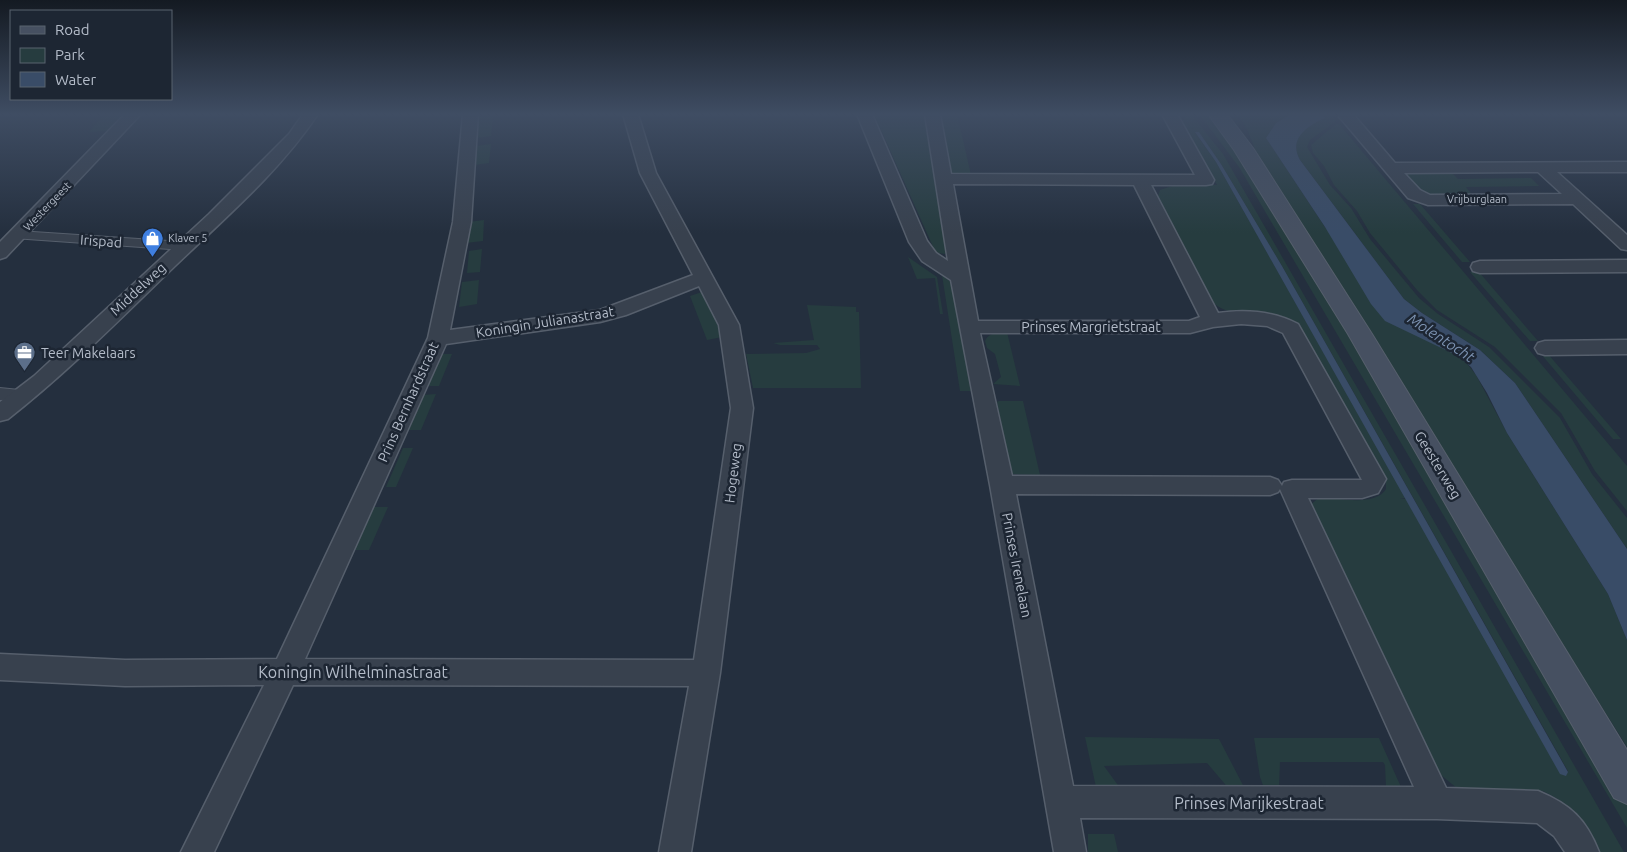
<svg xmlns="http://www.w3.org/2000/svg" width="1627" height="852" font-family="Ubuntu,sans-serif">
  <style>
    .green { fill: #263c3f; fill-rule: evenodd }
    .water { fill: #394c67 }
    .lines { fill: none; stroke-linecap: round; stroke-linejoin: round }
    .pedestrian-casing { stroke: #565f6c; stroke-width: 2 }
    .minor-casing { stroke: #565f6c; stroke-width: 3 }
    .secondary-casing { stroke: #565f6c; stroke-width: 2 }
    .pedestrian { fill: #38414e; fill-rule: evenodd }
    .minor { fill: #38414e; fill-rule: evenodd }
    .secondary { fill: #465061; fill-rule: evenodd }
    .labels { text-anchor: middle; stroke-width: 5; stroke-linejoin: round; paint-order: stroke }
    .far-street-label { font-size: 11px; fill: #b4bcc9; stroke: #1d2633 }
    .far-poi-label { font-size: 11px; fill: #b4bcc9; stroke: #1d2633; text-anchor: start }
    .street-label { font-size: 14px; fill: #b4bcc9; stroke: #1d2633 }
    .poi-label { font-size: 14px; fill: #b4bcc9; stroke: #1d2633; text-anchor: start }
    .water-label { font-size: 15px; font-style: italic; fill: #7c92b1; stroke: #1d2633 }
    .near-street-label { font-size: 16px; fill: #b4bcc9; stroke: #1d2633 }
  </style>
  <rect width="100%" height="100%" fill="#242f3e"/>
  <!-- green -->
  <path class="green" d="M105,114H122L107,131L89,132Z
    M874,114H924L947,248L945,254L938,253L934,249Z
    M940,114H957L971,175L952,174Z
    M1177,114H1191L1223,154L1624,852H1598L1572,809L1558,799L1543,791L1458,789L1441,775L1434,765L1310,505L1320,497C1339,498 1375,507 1386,489V481L1295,323C1267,304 1229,326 1207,296L1158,196L1160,190L1175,185H1217L1181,120H1186L1185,118ZM1199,132L1221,164L1282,266L1568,771L1566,775H1563L1406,499H1400L1406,498L1216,162L1195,133Z
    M1199,114H1213L1276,214L1627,802V828L1239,167Z
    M1238,114H1291L1276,123L1266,138L1325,227L1442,347L1465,361L1476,375L1507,433L1608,594L1627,640V747L1259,160L1248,131Z
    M1322,114H1331L1336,121L1310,140L1307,147L1330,185L1351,208L1370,239L1419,298L1438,314L1489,347L1560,418L1592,474L1627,518V549L1515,383L1480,350L1422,313L1404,299L1300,160C1288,139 1307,126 1324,118Z
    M493,116L491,136L477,138L479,117Z
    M1336,124H1339L1627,466V511L1595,471L1561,413L1495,347L1437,310L1417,290L1370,233L1357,211L1334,185L1324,166L1313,153L1311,145Z
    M491,144L489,163L474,165L476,146Z
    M1450,171L1458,179L1531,178L1539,186L1466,187L1473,196L1427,194L1420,191L1406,175V173Z
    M1413,204H1420L1470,262H1462Z
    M484,220L483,241L466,243L468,222Z
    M482,249L480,272L467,273L469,251Z
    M908,257L937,277L943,314H940L935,278L917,279Z
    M1470,272H1479L1538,341H1530Z
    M942,275L952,283L972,391H960Z
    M479,280L477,304L459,307L462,282Z
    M705,291L722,337L707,340L690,296Z
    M807,305L856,307V312H859L861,388H753L746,354L806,353L820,349L817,345H780L773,343L814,340Z
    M1007,332L1020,386L993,384L1001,377L995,354L987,348L985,341C989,332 998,333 1007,332Z
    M439,354H452L439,386H425Z
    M1541,354H1548L1621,439H1613Z
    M436,394L421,430H406L422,395Z
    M999,401H1023L1040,475L1011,474L997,402Z
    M403,448H413L396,487H386Z
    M373,507H388L369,550H354Z
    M1085,737L1219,739L1245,789L1230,790L1207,763L1104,766L1120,788L1096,787Z
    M1254,738H1379L1401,787H1386L1385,765L1383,762H1280L1279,787L1264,788L1260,777Z
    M1088,834H1114L1118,852H1088Z"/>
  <!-- water -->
  <path class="water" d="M1291,114H1322L1325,118C1307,126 1288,139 1300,160L1404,299L1422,313L1480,350L1515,383L1627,549V640L1608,594L1507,433L1487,393L1471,367L1458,356L1385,321L1371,304L1325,227L1266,138L1276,123Z
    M1195,132H1199L1221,164L1282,266L1568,772L1566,776L1560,774L1216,162Z"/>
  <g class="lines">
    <defs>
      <path id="pedestrian" d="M18,231L184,242L191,246L184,250L13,238L11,235L13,232Z
        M0,388L29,391L31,395L29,399L0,400Z"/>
      <path id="minor" d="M125,114H141L6,257L0,259V242Z
        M303,114H318C280,171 225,218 176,265C121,318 68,372 8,419L0,421V402L34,376L209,214L289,134Z
        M463,114H478L471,222L450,330L600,310L693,275L640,173L623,114H638L656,173L739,325L753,408L720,673L691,852H659L689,686L293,685L214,852H181L264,685L125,686L0,680V654L125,660L277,659L428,338L453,222ZM699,286L719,325L731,408L694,660L305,659L446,344L600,322L626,315Z
        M857,114H872L927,241L936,253L948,261L925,114H940L951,174L1195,175L1162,114H1177L1214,180L1212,184L1206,185H1151L1218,313C1246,309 1273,311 1298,324L1386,479L1378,493L1362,498H1308L1446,788L1538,791C1571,805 1586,819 1599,852H1565L1554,836L1537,823L1437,819L1080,818L1086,852H1054L990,485L951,280L922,261L909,242ZM953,184L1134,185L1200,317L1189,321H978ZM1241,324L1267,326L1283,333L1362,480H1292L1284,482L1282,486L1278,480L1270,477L1012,476L980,333H1190L1213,327ZM1280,489L1414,787L1073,786L1016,494L1270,495L1278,492Z
        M1341,114H1353L1395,163L1627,162V172H1557L1627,235V250L1621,249L1573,204L1428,205L1408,198L1342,120L1339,117ZM1538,172L1562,194L1430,195L1420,190L1404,173Z
        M1627,260V272L1480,273L1473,271L1471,267L1473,263L1480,261Z
        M1627,340V354L1545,355L1538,353L1535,348L1538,343L1545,341Z"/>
      <path id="secondary" d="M1208,114H1227L1253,148L1372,334L1627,750V804L1614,798L1348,334L1234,150Z"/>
    </defs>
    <!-- pedestrian casing -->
    <use href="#pedestrian" class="pedestrian-casing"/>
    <!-- minor casing -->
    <use href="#minor" class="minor-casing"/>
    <!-- secondary casing -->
    <use href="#secondary" class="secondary-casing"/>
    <!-- pedestrian -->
    <use href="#pedestrian" class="pedestrian"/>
    <!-- minor -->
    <use href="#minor" class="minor"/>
    <!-- secondary -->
    <use href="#secondary" class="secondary"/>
  </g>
  <!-- sky -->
  <linearGradient id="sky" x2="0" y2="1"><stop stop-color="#141a22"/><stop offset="0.49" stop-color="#3f4d63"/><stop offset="1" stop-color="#3f4d63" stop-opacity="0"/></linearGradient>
  <rect width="1627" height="233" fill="url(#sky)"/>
  <!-- icons -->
  <defs>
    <symbol id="shop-pin" viewBox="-11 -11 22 30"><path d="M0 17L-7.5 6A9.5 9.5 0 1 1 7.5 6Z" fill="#3f7fe0" stroke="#1d2633"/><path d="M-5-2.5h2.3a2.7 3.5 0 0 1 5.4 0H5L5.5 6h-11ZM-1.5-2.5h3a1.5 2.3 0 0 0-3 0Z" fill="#fff"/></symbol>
    <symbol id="office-pin" viewBox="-11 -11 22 30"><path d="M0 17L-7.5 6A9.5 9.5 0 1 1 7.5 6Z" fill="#5c6f8a" stroke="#1d2633"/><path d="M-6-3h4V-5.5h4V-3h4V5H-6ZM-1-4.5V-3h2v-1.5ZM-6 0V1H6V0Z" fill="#fff"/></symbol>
  </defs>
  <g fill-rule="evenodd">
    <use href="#shop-pin" x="140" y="226" width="25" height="34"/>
    <use href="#office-pin" x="12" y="340" width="25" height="34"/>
  </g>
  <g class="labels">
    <!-- far-street labels -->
    <g class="far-street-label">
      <text x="1477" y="203">Vrijburglaan</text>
      <text transform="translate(47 206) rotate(-46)" y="4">Westergeest</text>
    </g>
    <!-- far-poi labels -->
    <g class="far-poi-label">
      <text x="168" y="242">Klaver 5</text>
    </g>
    <!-- street labels -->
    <g class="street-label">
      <text transform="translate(101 241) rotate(4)" y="5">Irispad</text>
      <text transform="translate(138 289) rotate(-43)" y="5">Middelweg</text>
      <text transform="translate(545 322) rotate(-9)" y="5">Koningin Julianastraat</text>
      <text x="1091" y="332">Prinses Margrietstraat</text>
      <text transform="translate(408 402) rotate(-66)" y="5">Prins Bernhardstraat</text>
      <text transform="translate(1438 465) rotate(59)" y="5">Geesterweg</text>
      <text transform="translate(733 473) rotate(-83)" y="5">Hogeweg</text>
      <text transform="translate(1017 565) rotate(79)" y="5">Prinses Irenelaan</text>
    </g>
    <!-- poi labels -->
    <g class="poi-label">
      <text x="41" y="358">Teer Makelaars</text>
    </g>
    <!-- water labels -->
    <g class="water-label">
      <text transform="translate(1441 338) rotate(33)" y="5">Molentocht</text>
    </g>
    <!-- near-street labels -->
    <g class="near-street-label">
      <text x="353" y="678">Koningin Wilhelminastraat</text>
      <text x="1249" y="809">Prinses Marijkestraat</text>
    </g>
  </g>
  <!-- legend -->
  <rect x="10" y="10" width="162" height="90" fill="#1d2633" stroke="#59626f"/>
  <rect x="20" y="26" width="25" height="8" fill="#465061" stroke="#59626f"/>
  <text x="55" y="35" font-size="15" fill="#b4bcc9">Road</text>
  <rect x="20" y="48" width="25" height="15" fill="#263c3f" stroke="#59626f"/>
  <text x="55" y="60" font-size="15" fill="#b4bcc9">Park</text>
  <rect x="20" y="72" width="25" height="15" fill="#394c67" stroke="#59626f"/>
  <text x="55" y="85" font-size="15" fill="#b4bcc9">Water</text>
</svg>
